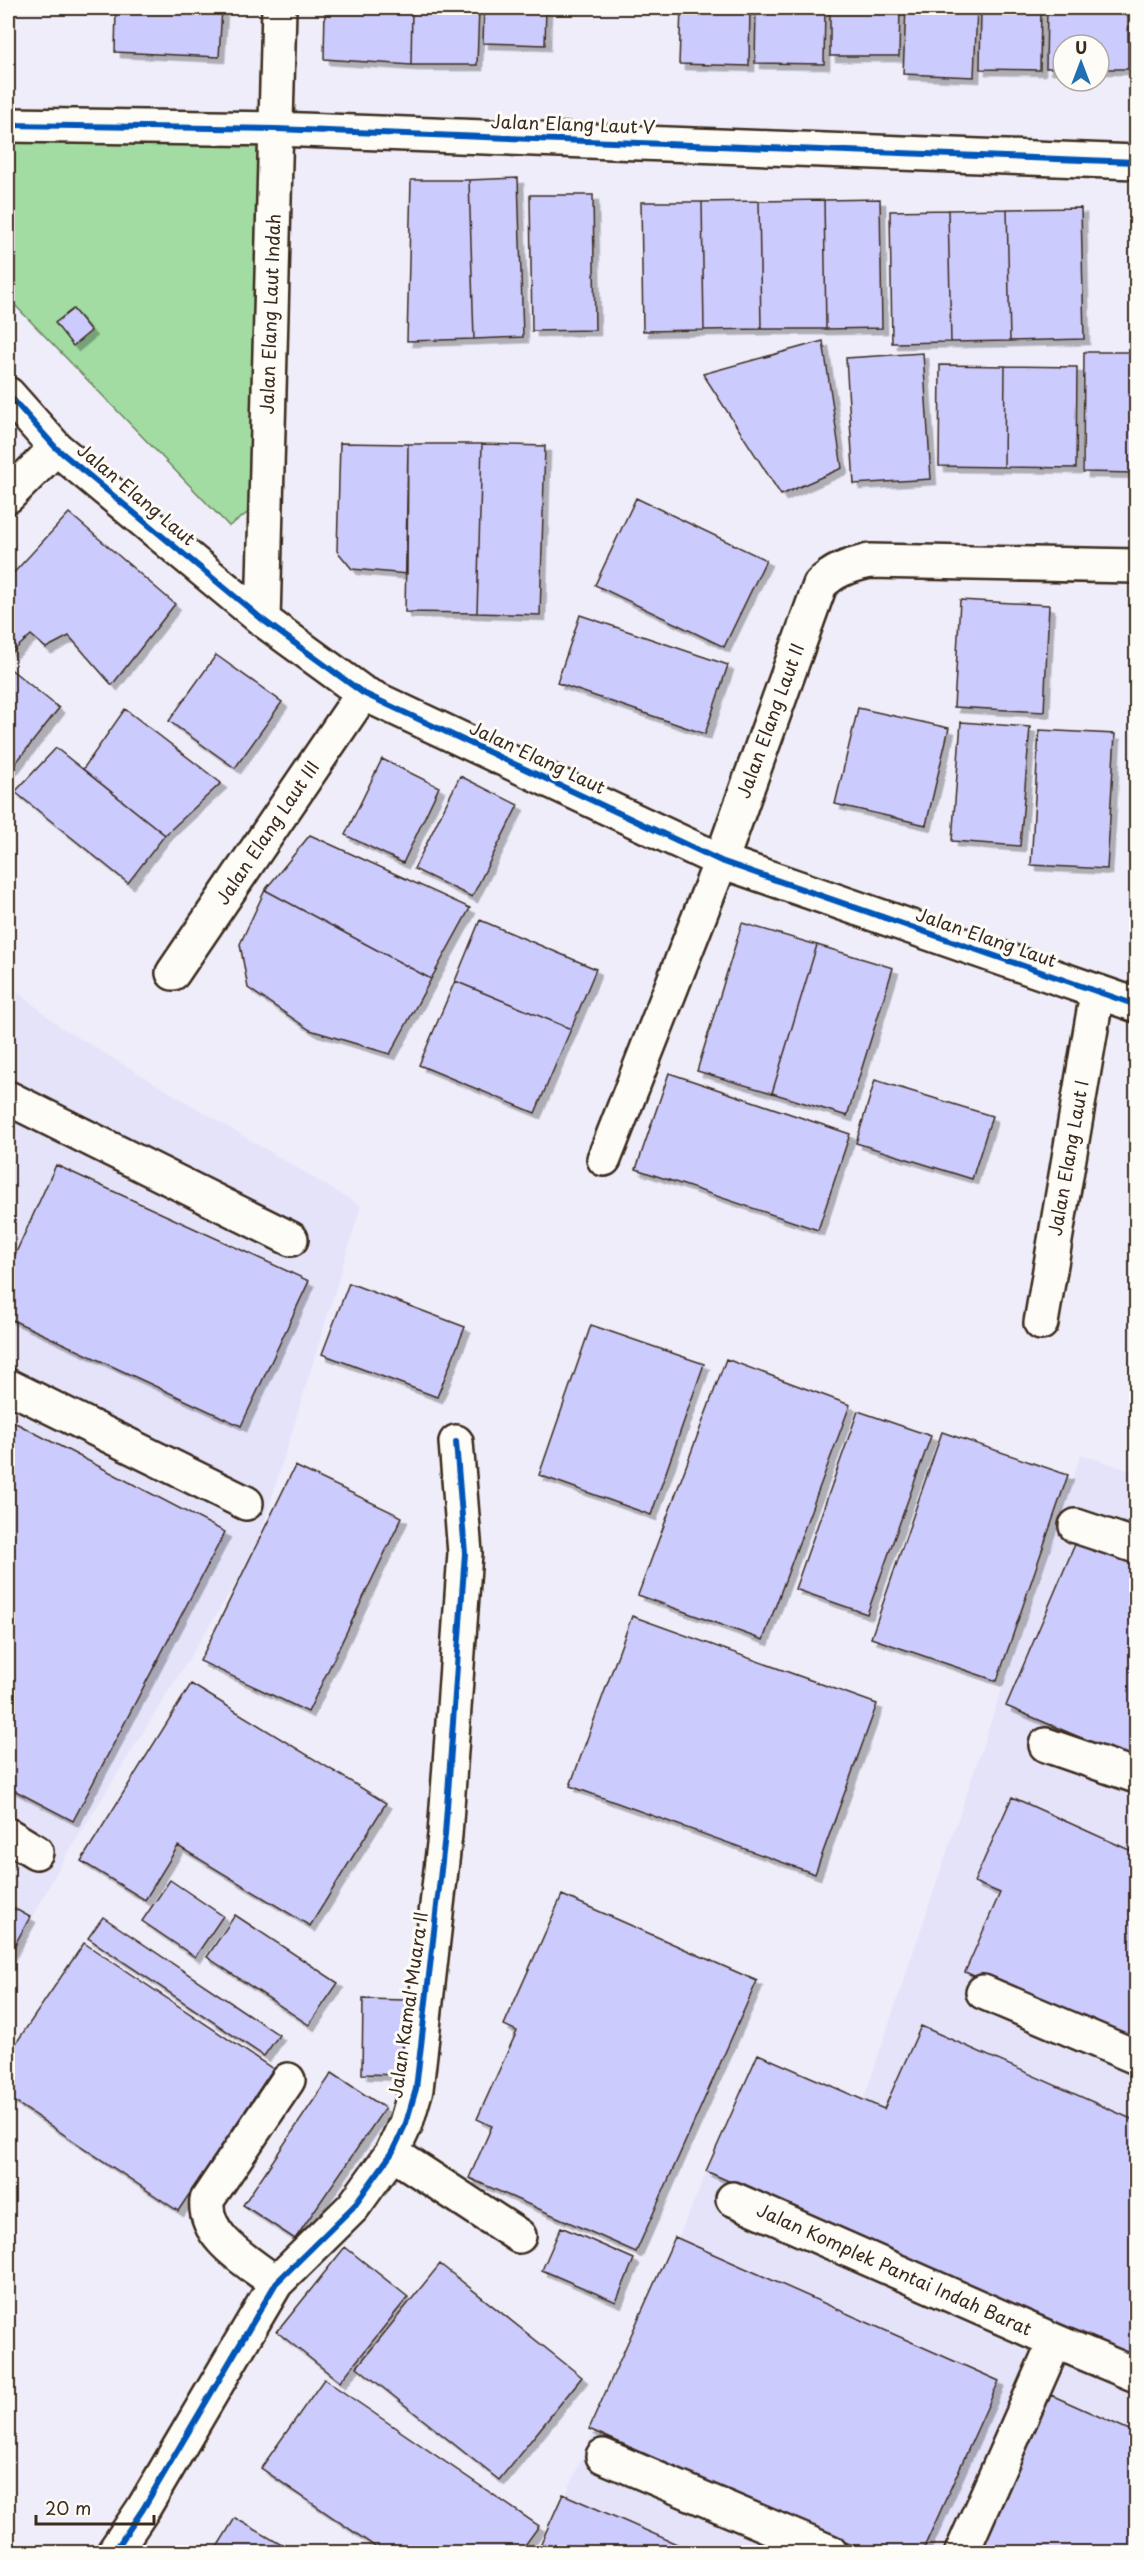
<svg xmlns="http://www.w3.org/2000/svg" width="1144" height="2560" font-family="'Playpen Sans',sans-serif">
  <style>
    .built { fill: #e4e3fa }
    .green { fill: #a2dca2; stroke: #6e8360; stroke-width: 1.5 }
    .building { fill: #cccbfd; stroke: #3b2a1e; stroke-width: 1.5; filter: url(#shadow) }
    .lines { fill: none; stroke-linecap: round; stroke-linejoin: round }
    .minor-casing { stroke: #3b2a1e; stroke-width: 38 }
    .minor { stroke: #fdfcf7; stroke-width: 33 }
    .cycleway-casing { stroke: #fdfcf7; stroke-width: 10 }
    .cycleway { stroke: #0057b8; stroke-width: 6 }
    .labels { text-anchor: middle; stroke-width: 6; stroke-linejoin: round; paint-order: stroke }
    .street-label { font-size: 18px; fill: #3b2a1e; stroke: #fdfcf7 }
  </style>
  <defs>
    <filter id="shadow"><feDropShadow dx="5.5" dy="5.5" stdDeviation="0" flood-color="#0004"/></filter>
  </defs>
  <rect width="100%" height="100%" fill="#eeedf9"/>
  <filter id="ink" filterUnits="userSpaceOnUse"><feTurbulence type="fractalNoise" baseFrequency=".0167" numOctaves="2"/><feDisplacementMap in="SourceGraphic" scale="12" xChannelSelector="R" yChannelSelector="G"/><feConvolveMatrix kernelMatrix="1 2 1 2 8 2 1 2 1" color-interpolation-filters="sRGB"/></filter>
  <g filter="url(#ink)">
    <!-- built -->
    <path class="built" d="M8,984L62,1028L361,1206L255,1552L57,1871L8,1964Z
      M1081,1454L1136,1473V2552H541L752,2069L855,2125Z"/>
    <!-- green -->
    <path class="green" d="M8,130L269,146L260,504L229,526L8,298Z"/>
    <!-- building -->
    <path class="building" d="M116,8H222L219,57L115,52Z
      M325,8H412L411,65L324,59Z
      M412,8H479L477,65H411Z
      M484,8H546L545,45L483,43Z
      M681,8H750L749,66L679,64Z
      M756,8H825L824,64L755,63Z
      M830,8H900L899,56H830Z
      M906,8H977L974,77L903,74Z
      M981,8H1041L1040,70L980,69Z
      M1047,8H1128V69H1099V45H1063V68H1046Z
      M518,178L523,337L474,339L469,180Z
      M411,180H469L474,339L407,341Z
      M530,195H593L595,330L532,331Z
      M880,199L882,328L826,329L824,200Z
      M824,200L826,329H761L759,201Z
      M759,201L761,329L704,330L702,202Z
      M641,202H702L704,330L643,331Z
      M1081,208L1084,339L1010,341L1007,209Z
      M1007,209L1010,341L951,342L948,210Z
      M948,210L951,342L892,343L890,211Z
      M73,309L91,331L73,346L55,323Z
      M823,341L842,468L781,495L703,374Z
      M1084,352H1136V473L1083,472Z
      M923,353L931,479L854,484L846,358Z
      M940,365L1005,366L1004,467L939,466Z
      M1005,366L1077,367L1076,468L1004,467Z
      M340,443L408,444L407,574L352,569L337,551Z
      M408,444H482L477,613L405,612Z
      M482,444L545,446L540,615L477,613Z
      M636,498L766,560L724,647L595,585Z
      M69,513L175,604L112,685L69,636L46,648L31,635L11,653L8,649V579Z
      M960,600L1049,605L1044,712L954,707Z
      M580,615L728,665L705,734L557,683Z
      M216,655L282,702L235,768L169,721Z
      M8,667L59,708L8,773Z
      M858,708L949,728L926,825L835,804Z
      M125,709L221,783L165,835L83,769Z
      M961,722L1030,727L1020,846L952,841Z
      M1039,730L1115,734L1107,869L1031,865Z
      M56,748L165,835L128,883L15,792Z
      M382,759L439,787L403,863L345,835Z
      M460,776L518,805L472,897L414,869Z
      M310,835L470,908L431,979L265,890Z
      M265,890L431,979L390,1054L310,1030L248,988L240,944Z
      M480,920L596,969L571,1029L455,981Z
      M742,923L817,945L772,1093L697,1071Z
      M817,945L893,968L847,1116L772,1093Z
      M455,981L571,1029L535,1113L419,1065Z
      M669,1073L850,1134L818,1230L636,1169Z
      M875,1080L992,1116L972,1179L856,1143Z
      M56,1165L309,1281L241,1426L8,1318V1270Z
      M349,1283L465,1327L437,1397L322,1354Z
      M591,1325L704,1364L651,1515L539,1475Z
      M726,1359L850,1405L763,1640L638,1595Z
      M858,1411L931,1436L867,1614L795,1589Z
      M8,1419L225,1532L73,1821L8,1787Z
      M942,1432L1068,1475L997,1681L871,1638Z
      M295,1466L402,1517L308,1712L200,1661Z
      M1079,1535L1136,1560V1761L1006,1706Z
      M632,1616L877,1704L815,1874L570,1786Z
      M191,1684L386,1803L310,1926L178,1846L145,1900L81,1861Z
      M1012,1797L1136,1853V2048L965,1972L1000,1893L974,1882Z
      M170,1880L223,1916L195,1957L142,1921Z
      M562,1895L757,1981L636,2252L469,2178L492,2126L477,2119L517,2031L504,2025Z
      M8,1905L30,1917L8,1957Z
      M235,1915L338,1983L309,2025L207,1957Z
      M103,1917L279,2035L264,2056L88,1938Z
      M84,1943L273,2069L178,2211L8,2097V2055Z
      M363,1999L406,2000L405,2075L362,2074Z
      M921,2026L1136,2121V2362L706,2171L758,2054L884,2109Z
      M332,2073L385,2108L295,2239L243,2205Z
      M561,2227L634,2259L616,2302L542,2270Z
      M675,2237L999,2381L922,2552H868L589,2429Z
      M345,2247L408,2297L340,2382L277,2332Z
      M440,2264L582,2377L499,2480L357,2367Z
      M324,2379L539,2526L520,2552H383L261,2468Z
      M1051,2395L1136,2433V2552H981Z
      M563,2494L695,2552H537Z
      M235,2518L294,2552H214Z"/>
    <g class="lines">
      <defs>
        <path id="minor" d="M8,125L276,129L1136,162
          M8,394L56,448L263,620L363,693L721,861L1136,1005
          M8,496L56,448
          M263,620L279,8
          M173,973L363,693
          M8,1098L291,1239
          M604,1159L721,861L820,585C834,570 849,566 869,561L1136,566
          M1041,1323L1097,993
          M8,1386L246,1503
          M1076,1526L1136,1546
          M1046,1745L1136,1776
          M8,1835L36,1852
          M983,1992L1136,2057
          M392,2153L519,2236
          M733,2199L1055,2341L1136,2375
          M276,2283C249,2262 203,2238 207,2200L288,2080
          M603,2456L830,2552
          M114,2552L143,2509L276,2283L353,2207L392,2153L406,2123L416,2089L445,1835L465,1553L456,1442
          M962,2552L1055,2341"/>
      </defs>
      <!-- minor casing -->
      <use href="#minor" class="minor-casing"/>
      <!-- minor -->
      <use href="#minor" class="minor"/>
      <defs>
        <path id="cycleway" d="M8,125L276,129L1136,162
          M8,394L56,448L263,620L363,693L721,861L1136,1005
          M114,2552L143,2509L276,2283L353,2207L392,2153L406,2123L416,2089L445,1835L465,1553L456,1442"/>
      </defs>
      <!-- cycleway casing -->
      <use href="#cycleway" class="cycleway-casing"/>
      <!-- cycleway -->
      <use href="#cycleway" class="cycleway"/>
    </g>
  </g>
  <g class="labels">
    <!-- street labels -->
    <g class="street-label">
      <text transform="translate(573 125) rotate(2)" y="6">Jalan Elang Laut V</text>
      <text transform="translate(271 314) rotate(-88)" y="6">Jalan Elang Laut Indah</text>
      <text transform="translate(136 495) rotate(40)" y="6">Jalan Elang Laut</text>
      <text transform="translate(771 721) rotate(-70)" y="6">Jalan Elang Laut II</text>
      <text transform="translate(537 758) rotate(25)" y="6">Jalan Elang Laut</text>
      <text transform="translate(268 833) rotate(-56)" y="6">Jalan Elang Laut III</text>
      <text transform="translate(986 938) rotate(19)" y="6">Jalan Elang Laut</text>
      <text transform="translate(1069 1158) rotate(-80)" y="6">Jalan Elang Laut I</text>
      <text transform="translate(409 2005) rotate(-82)" y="6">Jalan Kamal Muara II</text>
      <text transform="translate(894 2270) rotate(24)" y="6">Jalan Komplek Pantai Indah Barat</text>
    </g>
  </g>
  <!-- margin -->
  <rect width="1144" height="2560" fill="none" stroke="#fdfcf7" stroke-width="30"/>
  <rect x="15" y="15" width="1114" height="2530" fill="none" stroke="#3b2a1e" stroke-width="2" filter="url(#ink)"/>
  <!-- north arrow -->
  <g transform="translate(1081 63)"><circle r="28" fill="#fdfcf7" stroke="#afa8a0" stroke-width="1.5"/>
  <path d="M0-4.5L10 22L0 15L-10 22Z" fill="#1f6fb2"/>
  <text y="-9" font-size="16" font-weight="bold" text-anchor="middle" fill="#3b2a1e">U</text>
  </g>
  <!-- scale -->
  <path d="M36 2515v9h118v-9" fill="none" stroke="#3b2a1e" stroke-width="3"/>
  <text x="45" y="2515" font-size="18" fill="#3b2a1e" stroke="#fdfcf7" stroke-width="4.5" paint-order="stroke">20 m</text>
</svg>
